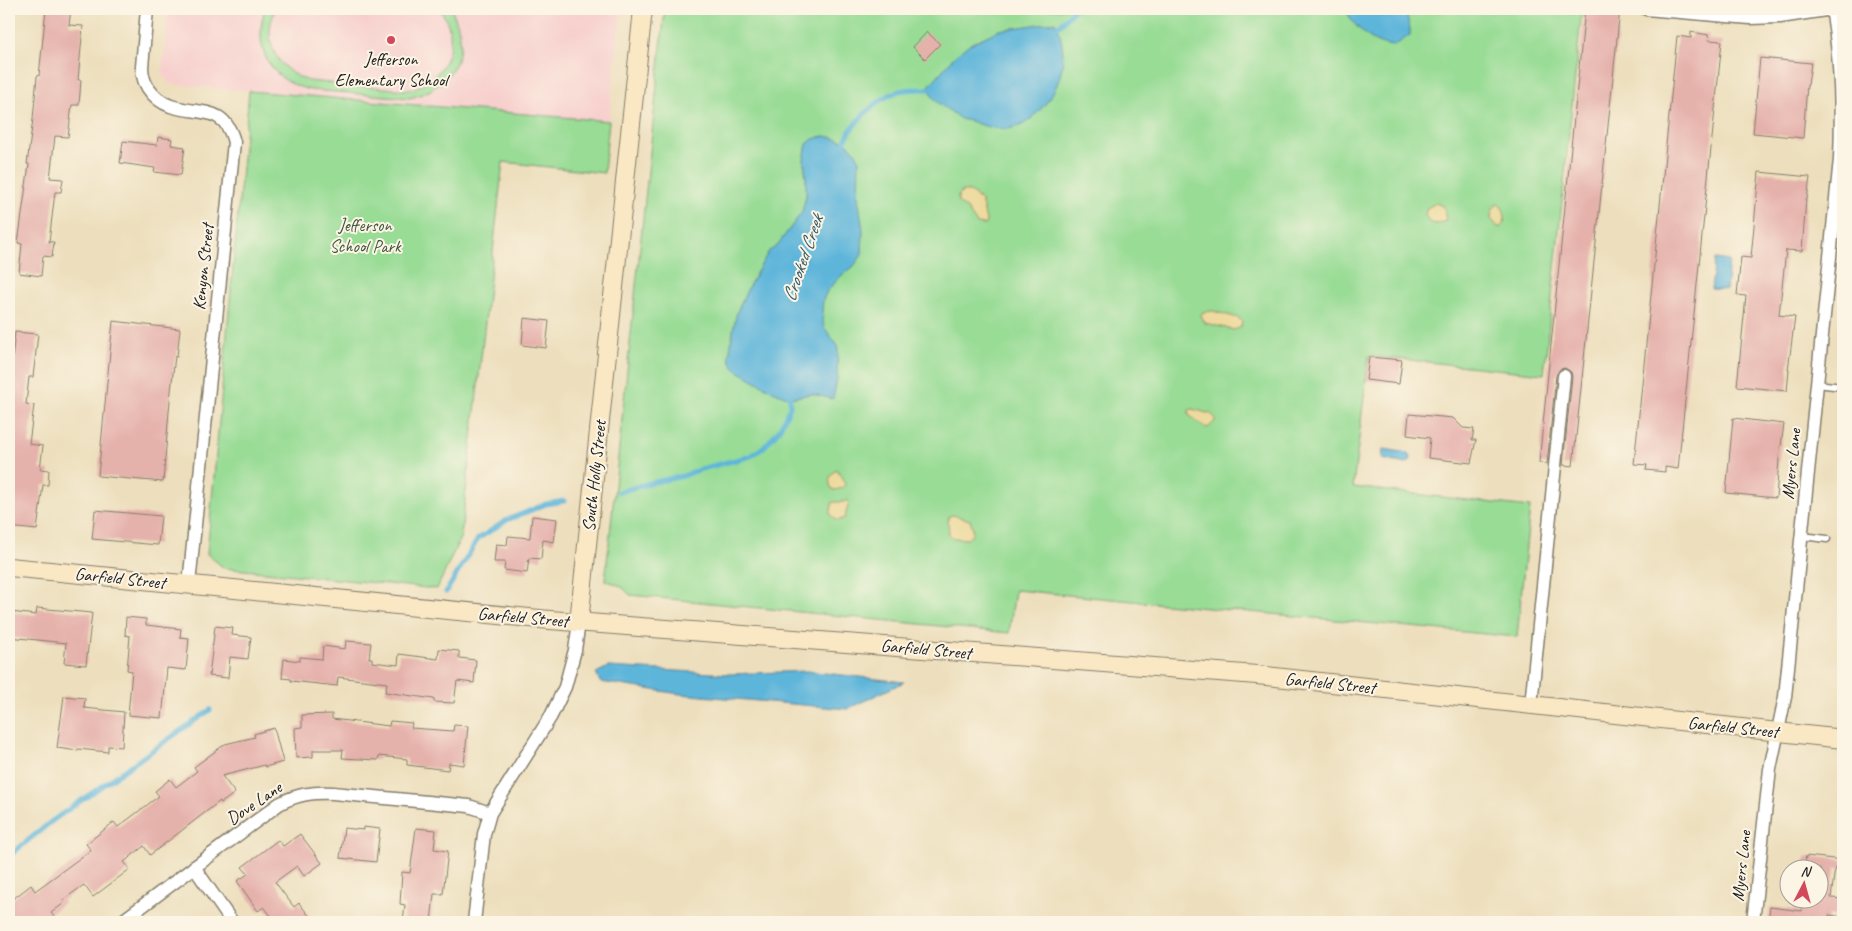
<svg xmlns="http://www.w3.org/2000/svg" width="1852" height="931" font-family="Caveat,sans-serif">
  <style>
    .built { fill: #f7d0ce }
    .green { fill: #98dc95; stroke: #5a7c58 }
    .sand { fill: #eeda9e; stroke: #857b5d }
    .water { fill: #5db5da; stroke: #3c687b }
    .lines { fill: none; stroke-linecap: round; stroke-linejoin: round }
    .stream { stroke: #5db5da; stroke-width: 5 }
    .building { fill: #e5b1ab }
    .lane-casing { stroke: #847e6c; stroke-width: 9 }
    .street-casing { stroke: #847e6c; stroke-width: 15 }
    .secondary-casing { stroke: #847e6c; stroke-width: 20 }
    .lane { stroke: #fff; stroke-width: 6 }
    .street { stroke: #fff; stroke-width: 12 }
    .secondary { stroke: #fae7c3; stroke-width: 18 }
    .poi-dot { fill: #d1495b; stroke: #fcf5e5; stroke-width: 2 }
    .labels { text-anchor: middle; stroke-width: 4; stroke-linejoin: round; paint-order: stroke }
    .poi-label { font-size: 18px; fill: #1c1c1c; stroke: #fcf5e5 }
    .park-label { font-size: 18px; fill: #415640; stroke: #fcf5e5 }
    .street-label { font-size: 18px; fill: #1c1c1c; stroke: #fcf5e5 }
    .water-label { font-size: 19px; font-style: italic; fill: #365968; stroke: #fcf5e5 }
  </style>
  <rect width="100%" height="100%" fill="#fcf5e5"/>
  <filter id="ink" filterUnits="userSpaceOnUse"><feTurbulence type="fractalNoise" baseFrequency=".02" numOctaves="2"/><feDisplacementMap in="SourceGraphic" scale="10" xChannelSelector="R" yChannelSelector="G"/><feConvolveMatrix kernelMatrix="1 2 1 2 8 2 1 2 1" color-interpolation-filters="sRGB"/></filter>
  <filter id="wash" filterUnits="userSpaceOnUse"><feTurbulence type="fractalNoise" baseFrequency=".0096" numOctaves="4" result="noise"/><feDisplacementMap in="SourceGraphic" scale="20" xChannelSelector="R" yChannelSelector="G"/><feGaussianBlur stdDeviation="1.12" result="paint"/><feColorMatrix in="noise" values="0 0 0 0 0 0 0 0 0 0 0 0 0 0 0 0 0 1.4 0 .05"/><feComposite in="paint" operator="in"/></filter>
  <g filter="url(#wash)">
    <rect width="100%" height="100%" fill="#eddfbd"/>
    <!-- built -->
    <path class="built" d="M169,9H621L609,121L169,84L162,72Z"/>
    <!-- green -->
    <path class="green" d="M265,9H276C260,39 277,71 309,81L406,90C443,85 465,39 439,9H451C473,49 454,87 410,98L311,90C270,82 252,48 265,9Z
      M665,9H1582L1544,374L1369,356L1353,487L1530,507L1517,637L1015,590L1009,633L630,595C622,586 617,583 605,581Z
      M249,91L609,121L604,173L503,162L461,536L437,589L224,568L207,554Z"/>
    <!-- sand -->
    <path class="sand" d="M963,191L970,192L981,200L986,220L985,225L977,224L966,208L958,203V196Z
      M1436,203L1444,207L1446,221L1436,224L1430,223L1425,215L1427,208Z
      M1497,204L1500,205C1506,212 1507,221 1501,227H1498L1491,219L1492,211Z
      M1213,311L1238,318L1242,321L1241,327L1234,330L1205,323L1201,315L1203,312Z
      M1192,409L1211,414L1215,418V421L1209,427L1205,428L1189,415V410Z
      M836,469L843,478L845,484L843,488L835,490L832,489C827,480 830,476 836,469Z
      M847,500L849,501L845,518L837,521L830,514L833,502H844Z
      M953,515L970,520C973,527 975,533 968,539L954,538L949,535L948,521L949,516Z"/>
    <!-- water -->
    <path class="water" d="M1345,9H1405L1410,29V35L1394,46C1371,44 1355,28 1345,9Z
      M1055,22C1070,53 1063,86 1040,110C1035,115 1028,122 1022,125C1005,133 986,127 970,121C967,120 961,120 959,118C956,116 953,113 950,111C940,105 930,98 929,86L953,58L968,45L999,30Z
      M824,136C839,138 854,143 859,160L858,196L863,231L862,255L853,267L842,275L827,291L823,300L822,312L824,327L838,346L837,379L833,399L812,394L789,398L773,391L738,371L732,365L729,357L733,330L737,312L749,286L769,251L776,247L802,212L806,196V179L804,159L807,144L813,139Z
      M1715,259L1729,261L1726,290L1711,289Z
      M1384,449L1408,453L1411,457L1410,461L1406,464L1382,459L1383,450Z
      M608,667L729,674L807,671L904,682L847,709L680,694L600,682L596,673Z"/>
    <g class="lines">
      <!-- stream -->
      <path class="stream" d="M1054,31L1075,9
        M842,148C849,125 876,99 899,91C909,88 924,89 935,89
        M619,492L650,483L683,476L701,469L751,456L765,446L779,430L790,407V391
        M446,592L478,539L507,520L546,504L564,501
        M9,856L52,821L210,710"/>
    </g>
    <g id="blocks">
      <!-- building -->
      <path class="building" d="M46,9H71L69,25L83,26L78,80H81L79,105H72L68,137L55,136L50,178L63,179L61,192H55L49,242H54L52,257L43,256L41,276L19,273L22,244L18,243L29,164H27L33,119L37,76H39Z
        M1585,9H1620L1573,466L1563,465L1572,377L1571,372L1565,368L1560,369L1556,375L1547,464L1539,463Z
        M927,32L940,44L925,59L913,47Z
        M1691,32L1709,35L1708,40L1722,41L1678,469L1665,467V472L1646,470L1647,465L1634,464L1677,36L1691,38Z
        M1760,58L1811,63L1808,85H1807L1803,138L1753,133Z
        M158,137L172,139L171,145L185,147L181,175L154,172L155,168L120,163L123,141L157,145Z
        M1759,172L1810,177L1807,199H1806L1802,251L1786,250L1779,315L1795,317L1788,370H1789L1787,391L1737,386L1746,296L1737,295L1741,257L1751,258Z
        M524,318L549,321L546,348L522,345Z
        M113,321L180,329L177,357L175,356L170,400L163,482L98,476Z
        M15,332L38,334L33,377H29L26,404L34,405L29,444L43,446L40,469L49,470L48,485H43L37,530L9,527V388Z
        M1369,357L1402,360L1399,384L1366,380Z
        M1409,414L1453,418L1463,428L1474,429L1472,440H1476L1471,463L1428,458L1430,438L1407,435Z
        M1733,418L1784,424L1781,446H1780L1776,498L1726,493Z
        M95,510L161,516L158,545L92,539Z
        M532,516L557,519L554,542L543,540L541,559L529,558L527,573L504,570L505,562H494L496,544L507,545L508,536L530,538Z
        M37,608L92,613L86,665L64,663L66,643L9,637L10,612L36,615Z
        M126,617L146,619V625L181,629L180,637L189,638L186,670L167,668L162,718L128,715L132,671L127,670L130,636L125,635Z
        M215,626L233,628L232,635L251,637L248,659L230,657L228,678L209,676Z
        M346,641L371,643L369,658H372V662L398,665L399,654L438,659L439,649L459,651V658L476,660L474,683L457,681L454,703L434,702V699L385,692L387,683L338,677L337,686L291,681V679L282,678L284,659L300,661V657L322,659L323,646L345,649Z
        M64,696L85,698L84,708L124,712L122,747L108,746V752L78,749V751L57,748Z
        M332,714V719L389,726L390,721L412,723L411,728L453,731L454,725L468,726L464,765L449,763L448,770L407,765V759L379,756L378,760L342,758L343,750H313V757L296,758L295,728L302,727V715Z
        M274,728L283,762L265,767V765L222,776L235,793L221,803L220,801L150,855L144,846L124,862L130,869L93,897L84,885L63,900L64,903L51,913L59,922H9V902L31,885L35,891L91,850L86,844L114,822L118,827L159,796L155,791L170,779L176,787L197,771L194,767L225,744L255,737L254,734Z
        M363,827L380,829L376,862L340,858L344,828L363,830Z
        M416,828L436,830L434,849L448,851L443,894H434L431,922H403L405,905L400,904L402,872L410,873Z
        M300,834L322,863L304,876L297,866L275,882L294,907L299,903L314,922H276L264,907L258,911L237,881L248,874L242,867L278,840L283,846Z
        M1806,856L1843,860V868H1835L1831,898L1843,899V917L1829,915L1828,922H1768L1770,907L1802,911L1804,898H1820V868H1804Z"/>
    </g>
  </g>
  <g filter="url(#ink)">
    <use href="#blocks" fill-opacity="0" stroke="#847e6c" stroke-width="1"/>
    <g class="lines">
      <defs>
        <path id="lane" d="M1817,384L1842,387
          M1802,536L1827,539"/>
        <path id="street" d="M147,9L142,67C142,88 158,104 178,108C205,114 225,108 234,142L189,584
          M1646,9L1750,18L1780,17L1832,9
          M1531,705L1564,376
          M194,867L232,922
          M121,922L279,804C297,794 313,792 333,793L469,806L490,813
          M474,922L484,834L490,813L551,716L565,687L575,650L579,622
          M1753,922L1770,769L1785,697L1840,159C1842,108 1841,59 1832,9"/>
        <path id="secondary" d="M9,567L550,620L1257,675L1843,739
          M579,622L643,9"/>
      </defs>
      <!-- lane casing -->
      <use href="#lane" class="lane-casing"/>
      <!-- street casing -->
      <use href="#street" class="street-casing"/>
      <!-- secondary casing -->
      <use href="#secondary" class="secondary-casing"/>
      <!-- lane -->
      <use href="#lane" class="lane"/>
      <!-- street -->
      <use href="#street" class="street"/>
      <!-- secondary -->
      <use href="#secondary" class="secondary"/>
    </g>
  </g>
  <!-- markers -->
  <circle class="poi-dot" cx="391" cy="40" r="5"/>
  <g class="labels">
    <!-- poi labels -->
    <g class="poi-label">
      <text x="391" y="65">Jefferson<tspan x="391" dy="21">Elementary School</tspan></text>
    </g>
    <!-- park labels -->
    <g class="park-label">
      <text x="365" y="231">Jefferson<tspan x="365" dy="21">School Park</tspan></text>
    </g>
    <!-- street labels -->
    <g class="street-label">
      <text transform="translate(203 267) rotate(-84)" y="6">Kenyon Street</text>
      <text transform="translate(1791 464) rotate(-84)" y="6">Myers Lane</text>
      <text transform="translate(594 476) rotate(-84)" y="6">South Holly Street</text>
      <text transform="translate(120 578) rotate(6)" y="6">Garfield Street</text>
      <text transform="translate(523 617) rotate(5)" y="6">Garfield Street</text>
      <text transform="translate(926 649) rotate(5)" y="6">Garfield Street</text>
      <text transform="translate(1330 683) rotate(6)" y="6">Garfield Street</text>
      <text transform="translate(1733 727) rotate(6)" y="6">Garfield Street</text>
      <text transform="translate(254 803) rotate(-34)" y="6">Dove Lane</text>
      <text transform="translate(1741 866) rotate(-84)" y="6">Myers Lane</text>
    </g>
    <!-- water labels -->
    <g class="water-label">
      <text transform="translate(802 258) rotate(-71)" y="7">Crooked Creek</text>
    </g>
  </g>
  <!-- margin -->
  <rect width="1852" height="931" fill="none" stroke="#fcf5e5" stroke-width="30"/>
  <!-- north arrow -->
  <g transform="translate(1804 884) rotate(6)"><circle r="24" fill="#fcf5e5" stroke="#a29e95"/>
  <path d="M0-4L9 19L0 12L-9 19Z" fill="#d1495b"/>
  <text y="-8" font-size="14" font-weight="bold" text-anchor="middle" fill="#1c1c1c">N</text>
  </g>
</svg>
